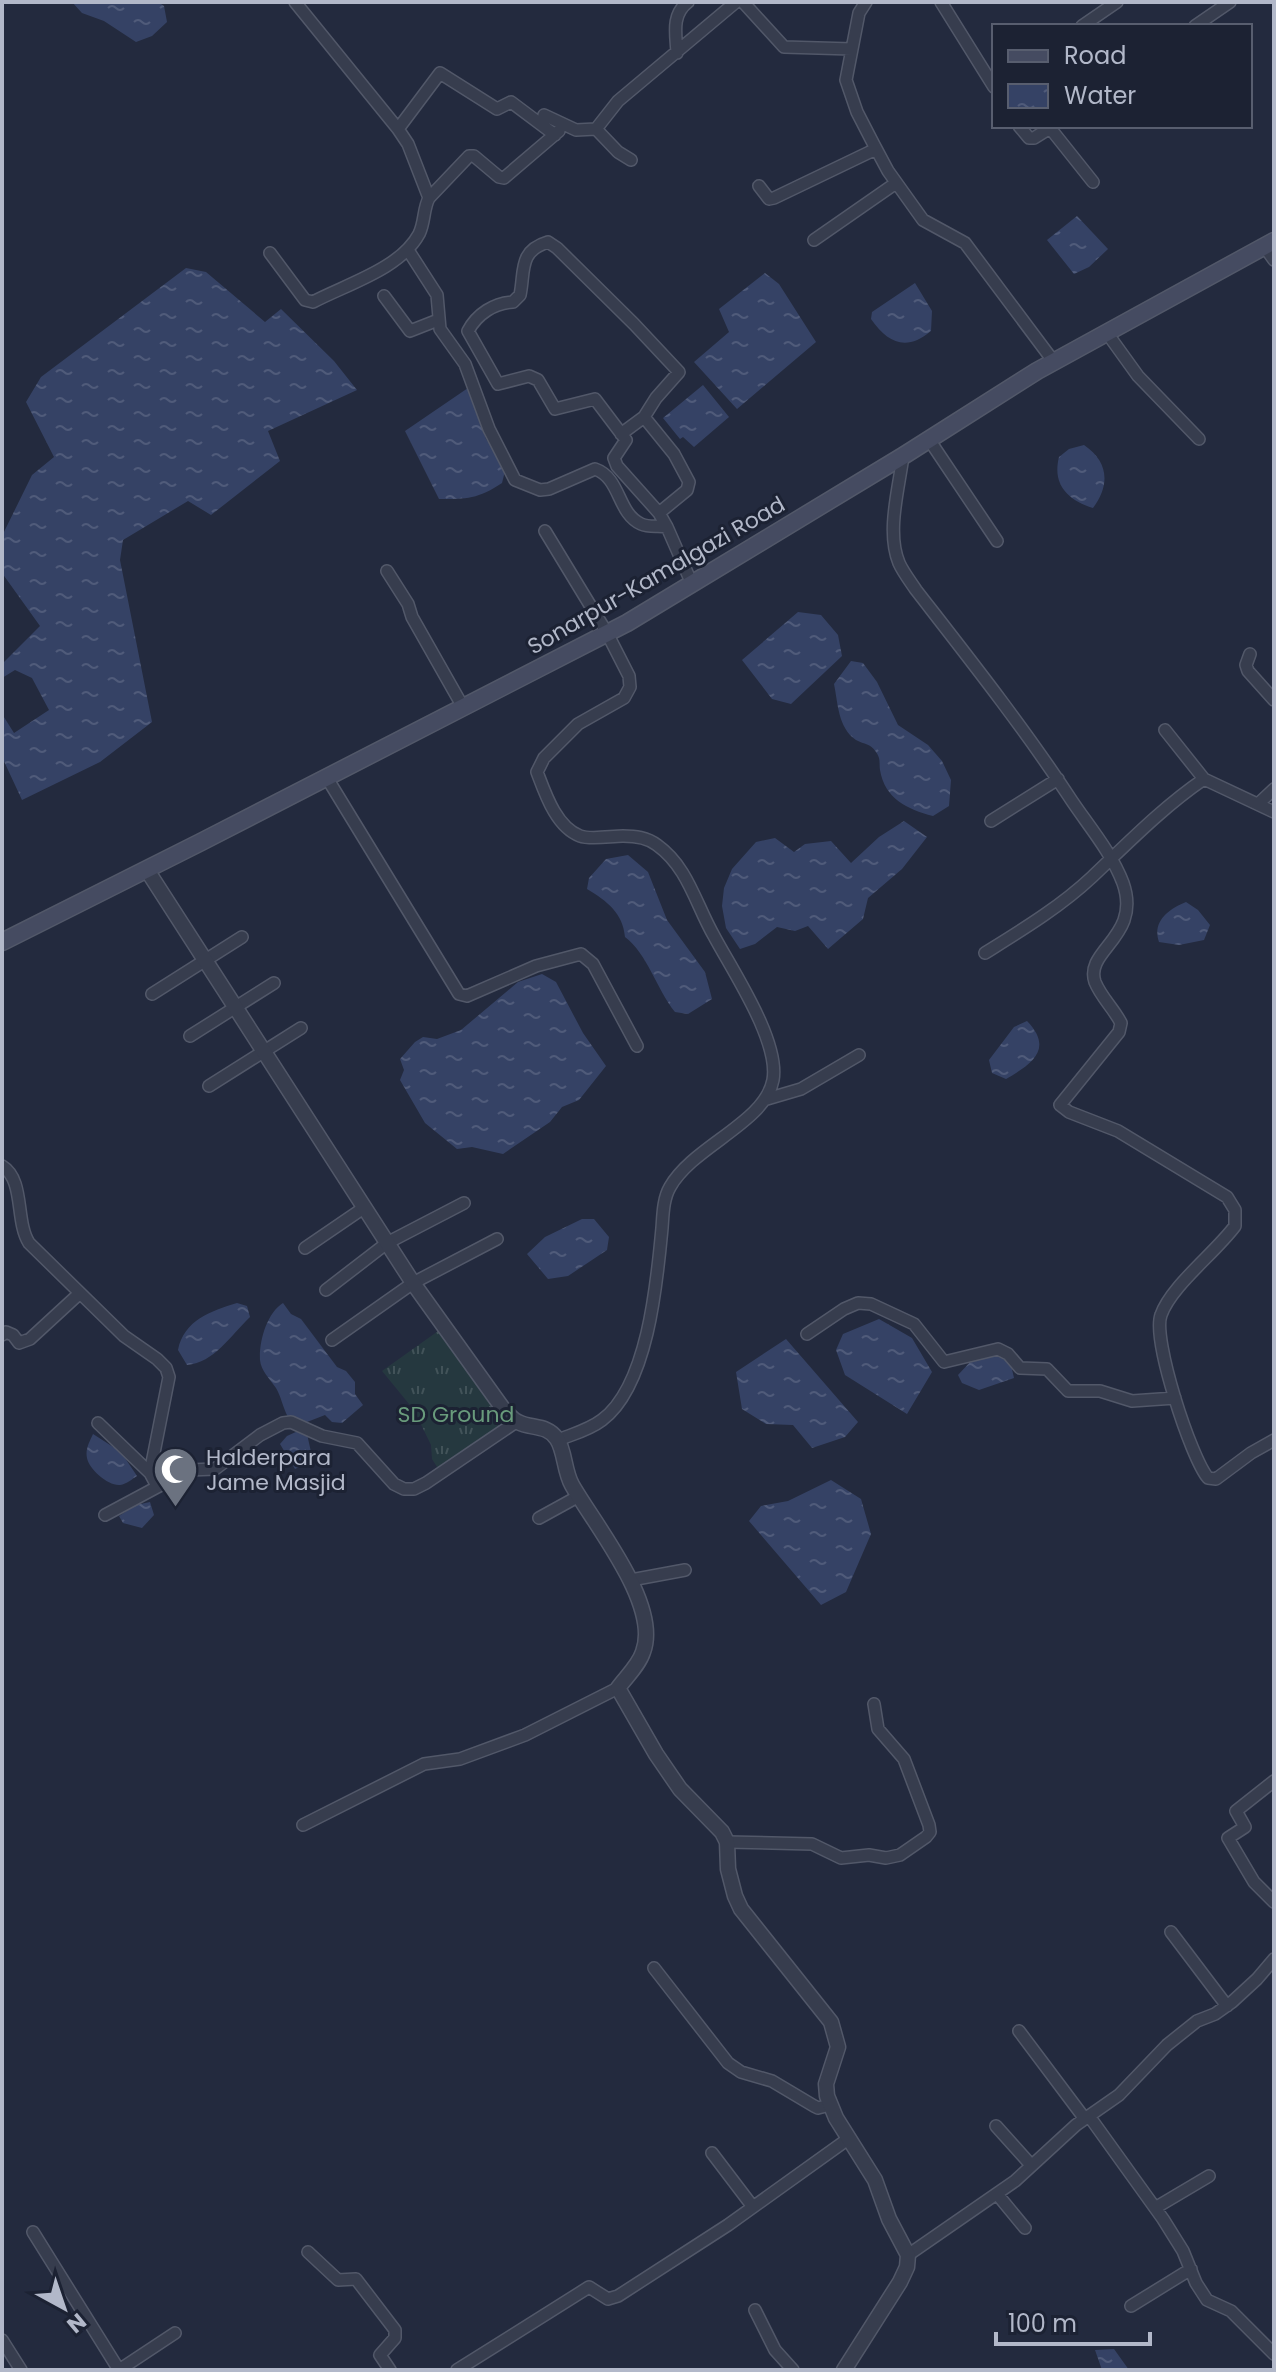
<svg xmlns="http://www.w3.org/2000/svg" width="1276" height="2372" font-family="Poppins,sans-serif">
  <style>
    .grass { fill: url(#grass-tufts) }
    .water { fill: url(#water-ripples) }
    .lines { fill: none; stroke-linecap: round; stroke-linejoin: round }
    .minor-casing { stroke: #525869; stroke-width: 14 }
    .tertiary-casing { stroke: #525869; stroke-width: 17 }
    .secondary-casing { stroke: #525869; stroke-width: 19 }
    .minor { stroke: #373d4e; stroke-width: 11 }
    .tertiary { stroke: #373d4e; stroke-width: 14 }
    .secondary { stroke: #454b61; stroke-width: 16 }
    .labels { text-anchor: middle; stroke-width: 6; stroke-linejoin: round; paint-order: stroke }
    .street-label { font-size: 22px; fill: #b2b8c9; stroke: #1c2233 }
    .park-label { font-size: 22px; fill: #699b7c; stroke: #1c2233 }
    .poi-label { font-size: 22px; fill: #b2b8c9; stroke: #1c2233; text-anchor: start }
  </style>
  <defs>
    <pattern id="grass-tufts" width="24" height="20" patternUnits="userSpaceOnUse" patternTransform="scale(2)"><rect width="24" height="20" fill="#25383f"/><path d="M3 7l-1-3M5 7V3M7 7l1-3M15 17l-1-3M17 17v-4M19 17l1-3" fill="none" stroke="#425359"/></pattern>
    <pattern id="water-ripples" width="26" height="14" patternUnits="userSpaceOnUse" patternTransform="scale(2)"><rect width="26" height="14" fill="#354265"/><path d="M2 4q2-2 4 0t4 0M15 11q2-2 4 0t4 0" fill="none" stroke="#505b7a"/></pattern>
  </defs>
  <rect width="100%" height="100%" fill="#232a3e"/>
  <!-- grass -->
  <path class="grass" d="M441,1329L510,1422L439,1470L432,1459L431,1445L414,1410L382,1371Z"/>
  <!-- water -->
  <path class="water" d="M72,2H158L164,6L167,22L152,36L136,42L104,21L82,13Z
    M1077,216L1108,249L1089,267L1074,274L1047,240Z
    M186,268L206,272L265,322L281,309L334,361L357,390L268,431L280,461L211,515L188,501L123,540L120,560L152,722L100,762L22,800L2,757V714L14,733L49,710L32,678L15,670L2,678V664L40,626L2,573V536L32,475L54,457L26,402L41,377Z
    M765,273L779,284L816,342L737,409L694,362L729,332L719,309Z
    M915,283L932,311L931,331C906,352 888,343 871,319L872,312Z
    M703,385L729,417L694,447L683,437L680,439L663,418Z
    M468,388L486,439L506,467L502,483C478,499 467,499 439,499L405,431Z
    M1084,445C1109,462 1110,485 1093,508C1068,500 1052,485 1059,457L1069,449Z
    M798,612L821,615L838,635L842,656L791,704L772,699L742,660Z
    M851,661L863,663L877,682L898,725L928,745L942,761L951,780L949,806L933,816C907,809 885,799 880,770C879,762 881,759 876,752C870,743 865,745 856,740C838,728 838,703 834,684Z
    M904,821L927,837L902,869L868,898L863,919L828,949L808,926L795,931L777,927L755,944L740,949L726,928L722,906L724,888L732,869L756,842L775,838L794,852L805,844L831,841L851,863L879,837Z
    M628,855L648,872L667,920L705,972L712,999L688,1014L675,1012C657,990 647,953 625,937C623,913 607,901 587,889L589,878L606,859Z
    M1186,902L1198,910L1210,925L1204,940L1179,945L1159,942C1152,922 1168,909 1186,902Z
    M542,974L556,982L583,1033L606,1066L579,1100L562,1107L550,1122L503,1154L472,1147L457,1149L425,1123L400,1080L404,1070L400,1059L415,1042L423,1037L437,1039L461,1030L518,982Z
    M1027,1021C1054,1049 1032,1064 1006,1079L992,1073L989,1060L1014,1027Z
    M582,1219H594L609,1237L607,1250L568,1276L548,1279L527,1254L545,1237Z
    M237,1303L247,1306L250,1317C231,1335 214,1363 187,1365L178,1350C184,1320 211,1311 237,1303Z
    M283,1303L291,1314L301,1319L337,1367L346,1371L355,1382V1394L363,1405L342,1423L332,1422L325,1415L307,1422L288,1417C283,1408 281,1396 276,1388C270,1379 261,1371 260,1360C259,1341 267,1313 283,1303Z
    M879,1319L912,1338L932,1372L907,1414L845,1375L836,1350L843,1334Z
    M786,1339L858,1422L845,1437L812,1448L793,1425L766,1424L742,1409L736,1372Z
    M1008,1352L1014,1378L979,1390L962,1383L958,1375L972,1360Z
    M298,1431L307,1434L311,1452L306,1464L295,1469L280,1444L287,1436Z
    M93,1434L121,1452L137,1476C132,1479 127,1484 120,1485C108,1486 89,1469 87,1458C85,1449 90,1441 93,1434Z
    M831,1480L861,1499L871,1534L846,1592L821,1605L749,1521L761,1506L788,1501Z
    M150,1502L154,1515L142,1528L123,1523L119,1516L136,1505Z
    M1114,2349L1129,2370H1102L1095,2350Z"/>
  <g class="lines">
    <defs>
      <path id="minor" d="M743,2L784,47L852,49
        M866,2L859,13L846,80L857,112L873,143L888,171L923,220L965,243L1054,362
        M941,2L994,87
        M1082,26L1117,2
        M1195,26L1230,2
        M677,53C676,34 671,15 688,2
        M544,115L576,130L596,129L618,101L736,2
        M1019,126L1029,138H1034L1050,128
        M1052,126L1050,128L1093,182
        M398,129L440,73L497,109L511,102L555,135
        M596,129L618,152L631,160
        M759,186L769,199L774,198L876,149
        M429,198L469,156H474L499,177L504,178L559,131
        M814,240L896,183
        M1264,246L1274,260
        M408,250L437,295L440,329L465,364L489,429L515,480L540,490L549,489L595,469C621,478 617,513 641,524C650,528 658,525 667,527L692,584
        M270,253L305,300L313,302C347,284 400,269 419,234C425,222 423,209 429,198L408,144L398,129L295,2
        M384,296L410,331L438,320
        M1107,333L1138,376L1199,439
        M621,434L644,417
        M928,438L997,541
        M903,456C899,488 886,532 899,563C903,572 910,581 916,590C968,657 1021,724 1068,795C1086,823 1111,851 1123,883C1142,937 1084,950 1095,982C1101,997 1114,1009 1121,1023L1119,1032L1060,1105L1069,1112L1118,1131L1227,1197L1235,1210V1226C1215,1253 1171,1286 1161,1315C1152,1339 1191,1458 1208,1478L1216,1479L1251,1453L1274,1440
        M659,513L687,490L689,482L674,454L644,417L656,398L679,372L634,324L557,248L548,242C518,251 525,272 520,295L513,302C494,303 477,314 468,331L498,384L529,376L538,380L555,409L595,399L626,440L614,458L617,466L659,513L667,527
        M545,531L607,633L629,676L630,687L624,698L578,724L544,758L537,772C545,793 556,827 580,836C591,840 611,836 623,836C635,836 647,837 657,845C688,867 696,905 714,936C732,970 780,1041 773,1080C765,1123 693,1146 670,1187C663,1199 663,1215 662,1228C657,1282 648,1386 602,1420C589,1430 573,1434 558,1440
        M387,571L408,604L412,617L463,707
        M1250,654L1246,665L1248,671L1274,700
        M1165,730L1204,779
        M327,778L459,994L467,996L536,966L581,954L593,964L637,1046
        M1258,804L1274,789
        M991,821L1058,779
        M985,953C1022,930 1060,907 1092,877C1128,843 1163,807 1204,779L1274,812
        M152,994L242,937
        M190,1036L274,983
        M209,1086L301,1028
        M767,1099L801,1089L859,1055
        M2,1166C25,1180 15,1221 29,1243L124,1336L157,1359L166,1368L169,1377L150,1473L157,1486
        M305,1248L365,1207
        M326,1290L387,1243L464,1203
        M807,1334L844,1309L858,1303L871,1304L914,1324L944,1362L998,1349L1008,1354L1020,1368L1047,1369L1068,1391H1100L1132,1401L1175,1398
        M2,1335L6,1332L13,1335L19,1343L30,1339L80,1293
        M332,1340L413,1283L497,1239
        M98,1423L150,1473
        M105,1515L189,1470L215,1469L260,1435L283,1423L291,1422L322,1436L357,1443L394,1484L404,1489H414L426,1483L516,1422
        M539,1518L579,1496
        M631,1580L685,1570
        M1274,1781L1236,1811L1245,1827L1228,1838L1254,1882L1274,1902
        M303,1825L424,1764L460,1759L525,1735L618,1688
        M727,1842L812,1844L841,1858L869,1855L886,1858L900,1855L926,1837L930,1832L929,1825L904,1759L878,1729L874,1704
        M1171,1932L1227,2006
        M654,1968L728,2063L741,2072L772,2081L814,2106L818,2108L830,2105
        M1019,2031L1085,2119
        M1089,2116L1163,2219L1183,2251L1196,2283L1207,2300L1231,2311L1274,2354
        M996,2126L1031,2165
        M712,2153L753,2207
        M997,2194L1025,2228
        M1155,2208L1209,2176
        M33,2232L119,2370
        M308,2252L338,2280L356,2279L395,2330V2338L380,2355L390,2370
        M908,2255L1015,2181L1076,2125L1119,2095L1167,2045L1197,2021L1215,2014L1232,2002L1257,1979L1274,1959
        M1131,2306L1191,2269
        M755,2310L775,2350L793,2370
        M2,2340L21,2370
        M119,2370L175,2333
        M457,2370L589,2287L608,2299L618,2296L728,2225L848,2139"/>
      <path id="tertiary" d="M147,870L413,1283L504,1410C508,1414 513,1420 518,1422C531,1429 547,1424 557,1439C565,1451 564,1471 572,1485C594,1524 661,1605 643,1652C639,1665 626,1677 618,1688L656,1754L680,1789L722,1832L727,1842L728,1869L735,1896L741,1909L831,2022L838,2047L826,2084L827,2096L836,2118L875,2180L889,2219L908,2255L907,2267L900,2282L844,2370"/>
      <path id="secondary" d="M2,942L201,842L627,623L903,456L1037,371L1274,241"/>
    </defs>
    <!-- minor casing -->
    <use href="#minor" class="minor-casing"/>
    <!-- tertiary casing -->
    <use href="#tertiary" class="tertiary-casing"/>
    <!-- secondary casing -->
    <use href="#secondary" class="secondary-casing"/>
    <!-- minor -->
    <use href="#minor" class="minor"/>
    <!-- tertiary -->
    <use href="#tertiary" class="tertiary"/>
    <!-- secondary -->
    <use href="#secondary" class="secondary"/>
  </g>
  <!-- icons -->
  <defs>
    <symbol id="mosque-pin" viewBox="-11 -11 22 30"><path d="M0 17L-7.5 6A9.5 9.5 0 1 1 7.5 6Z" fill="#6b7280" stroke="#1c2233"/><path d="M3.5-4.9A6 6 0 1 0 3.5 4.9A5 5 0 1 1 3.5-4.9Z" fill="#fff"/></symbol>
  </defs>
  <g fill-rule="evenodd">
    <use href="#mosque-pin" x="150" y="1444" width="51" height="69"/>
  </g>
  <g class="labels">
    <!-- street labels -->
    <g class="street-label">
      <text transform="translate(656 575) rotate(-30)" y="8">Sonarpur-Kamalgazi Road</text>
    </g>
    <!-- park labels -->
    <g class="park-label">
      <text x="456" y="1422">SD Ground</text>
    </g>
    <!-- poi labels -->
    <g class="poi-label">
      <text x="206" y="1465">Halderpara<tspan x="206" dy="25">Jame Masjid</tspan></text>
    </g>
  </g>
  <!-- border -->
  <rect width="1276" height="2372" fill="none" stroke="#b2b8c9" stroke-width="8"/>
  <!-- legend -->
  <rect x="992" y="24" width="260" height="104" fill="#1c2233" stroke="#585e6f" stroke-width="2"/>
  <rect x="1008" y="50" width="40" height="12" fill="#454b61" stroke="#585e6f" stroke-width="2"/>
  <text x="1064" y="64" font-size="24" fill="#b2b8c9">Road</text>
  <rect x="1008" y="84" width="40" height="24" fill="url(#water-ripples)" stroke="#585e6f" stroke-width="2"/>
  <text x="1064" y="104" font-size="24" fill="#b2b8c9">Water</text>
  <!-- north arrow -->
  <g transform="translate(64 2308) rotate(140)" stroke="#1c2233" stroke-width="6" paint-order="stroke">
  <path d="M0-6L14 30L0 20L-14 30Z" fill="#b2b8c9"/>
  <text y="-12" font-size="22" font-weight="bold" text-anchor="middle" fill="#b2b8c9">N</text>
  </g>
  <!-- scale -->
  <path d="M996 2332v12h154v-12" fill="none" stroke="#b2b8c9" stroke-width="4"/>
  <text x="1008" y="2332" font-size="24" fill="#b2b8c9" stroke="#1c2233" stroke-width="6" paint-order="stroke">100 m</text>
</svg>
